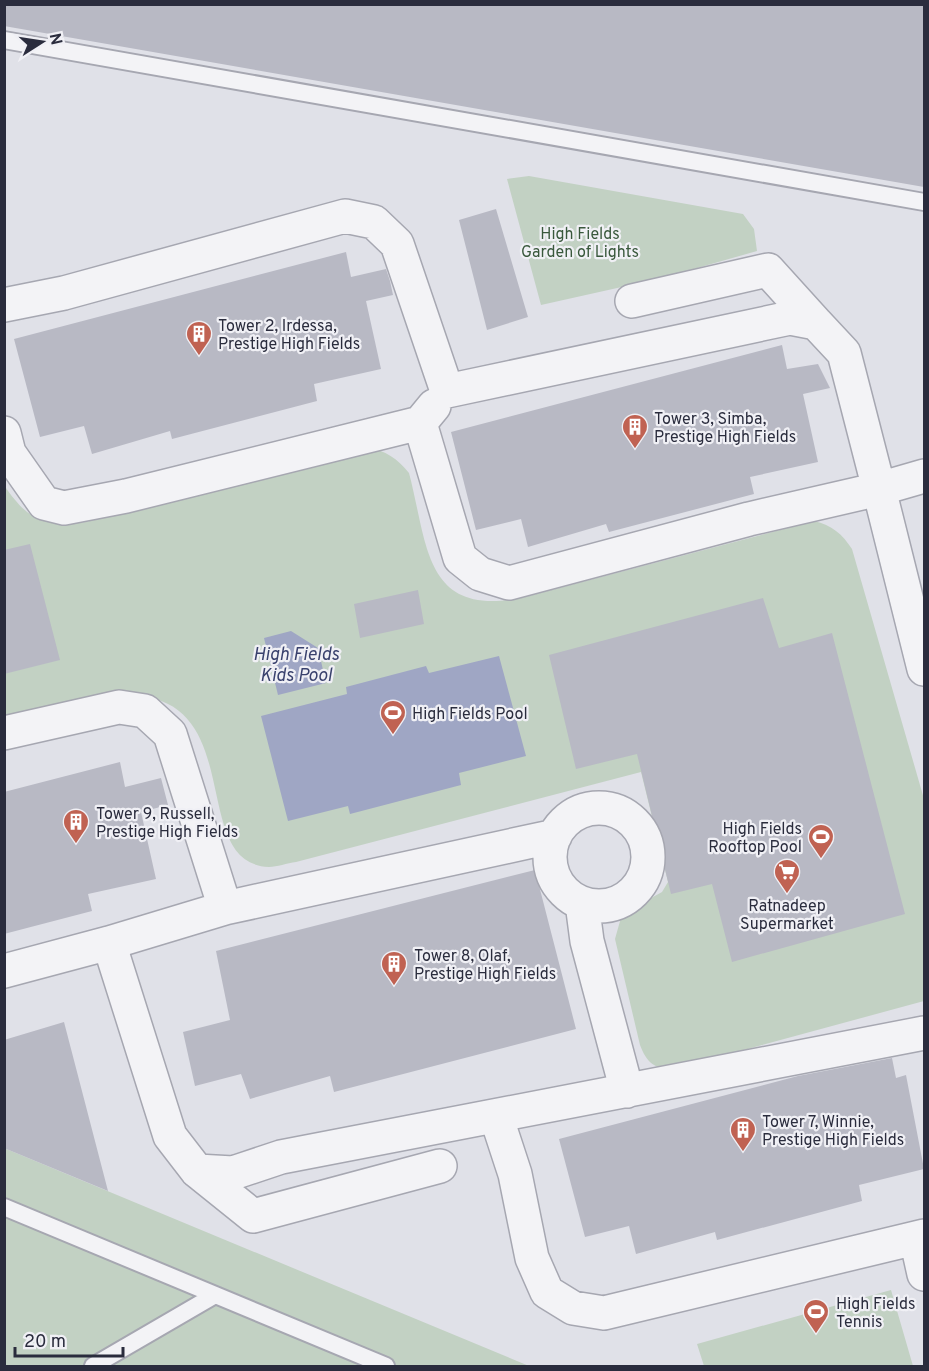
<svg xmlns="http://www.w3.org/2000/svg" width="929" height="1371" font-family="Overpass,sans-serif">
  <style>
    .green { fill: #c2d1c3 }
    .water { fill: #9fa6c4 }
    .building { fill: #b8b9c4 }
    .lines { fill: none; stroke-linecap: round; stroke-linejoin: round }
    .lane-casing { stroke: #a6a7b1; stroke-width: 20 }
    .street-casing { stroke: #a6a7b1; stroke-width: 36 }
    .lane { stroke: #f3f3f6; stroke-width: 16 }
    .street { stroke: #f3f3f6; stroke-width: 33 }
    .labels { text-anchor: middle; stroke-width: 4.5; stroke-linejoin: round; paint-order: stroke }
    .park-label { font-size: 16px; fill: #39583c; stroke: #f0f0f5 }
    .poi-label { font-size: 16px; fill: #2a2c3d; stroke: #f0f0f5; text-anchor: start }
    .water-label { font-size: 18px; font-style: italic; fill: #39416d; stroke: #f0f0f5 }
  </style>
  <rect width="100%" height="100%" fill="#e0e1e8"/>
  <!-- green -->
  <path class="green" d="M529,176L743,214L754,229L757,251L662,278L541,305L507,179Z
    M367,447C386,451 397,458 409,473C428,545 424,617 521,598L814,521C832,525 842,534 852,549L924,799V1001L674,1069C654,1069 647,1063 640,1045L615,939L622,914L662,892L668,882L641,772L296,862C287,863 277,867 269,867C189,864 246,706 139,696L5,728L4,485C28,521 45,527 86,522Z
    M4,1148L529,1366H5Z
    M891,1290L913,1366H704L697,1344Z"/>
  <!-- water -->
  <path class="water" d="M291,631L318,648L326,683L278,695L264,638Z
    M499,656L526,756L459,773L461,785L350,814L348,806L288,821L261,716L347,694L346,687L426,666L429,673Z"/>
  <!-- building -->
  <path class="building" d="M4,4H924V187L4,26Z
    M496,209L528,317L487,330L459,220Z
    M346,252L351,277L386,269L390,281L393,295L366,301L381,369L314,384L317,401L172,439L170,431L92,454L84,426L40,437L14,339Z
    M782,345L787,369L818,364L830,388L803,394L818,462L750,477L754,494L609,532L606,524L528,547L521,519L476,530L451,432Z
    M30,544L60,660L4,674V550Z
    M418,590L424,624L360,638L354,604Z
    M763,598L779,648L832,633L905,914L732,962L712,884L671,894L637,754L576,769L549,655Z
    M120,762L125,787L161,778L168,805L141,812L156,879L88,894L92,911L4,934V792Z
    M535,870L576,1029L334,1092L330,1076L250,1099L241,1074L195,1086L183,1032L230,1020L216,951Z
    M64,1022L108,1191L4,1148V1040Z
    M892,1058L896,1078L906,1075L924,1169L859,1185L862,1201L717,1240L715,1232L636,1254L629,1226L585,1237L559,1139L798,1076Z"/>
  <g class="lines">
    <defs>
      <path id="lane" d="M4,40L924,202
        M4,1207L386,1366
        M93,1366L215,1295"/>
      <path id="street" d="M632,301L768,270L816,323
        M4,305L64,293L345,216L374,222L397,244L447,391L790,318L816,323L844,353L879,489L924,476
        M420,423L460,558L480,574L509,583L749,519L879,489L924,669
        M4,433L9,453L44,503L64,508L126,496L420,423L434,406
        M4,733L119,707L145,711L170,734L225,908L555,836
        M550 857a49 49 0 1 1 98 0a49 49 0 1 1-98 0Z
        M582,903L587,941L627,1091
        M109,943L225,908
        M4,971L109,943L170,1136L197,1171L233,1173L281,1157L924,1033
        M496,1116L515,1174L532,1258L547,1292L573,1308L604,1313L924,1236
        M197,1171L253,1216L440,1166
        M916,1238L924,1274"/>
    </defs>
    <!-- lane casing -->
    <use href="#lane" class="lane-casing"/>
    <!-- street casing -->
    <use href="#street" class="street-casing"/>
    <!-- lane -->
    <use href="#lane" class="lane"/>
    <!-- street -->
    <use href="#street" class="street"/>
  </g>
  <!-- icons -->
  <defs>
    <symbol id="building-pin" viewBox="-11 -11 22 30"><path d="M0 17L-7.5 6A9.5 9.5 0 1 1 7.5 6Z" fill="#c06252" stroke="#f0f0f5"/><path d="M-4-6H4V6H1V3H-1V6H-4ZM-2.5-4.3h1.7v1.8h-1.7ZM.8-4.3h1.7v1.8H.8ZM-2.5-1h1.7V.8h-1.7ZM.8-1h1.7V.8H.8Z" fill="#fff"/></symbol>
    <symbol id="stadium-pin" viewBox="-11 -11 22 30"><path d="M0 17L-7.5 6A9.5 9.5 0 1 1 7.5 6Z" fill="#c06252" stroke="#f0f0f5"/><path d="M0-5a6.5 5 0 1 0 0 10a6.5 5 0 1 0 0-10ZM-3.5-1.8h7v3.6h-7Z" fill="#fff"/></symbol>
    <symbol id="supermarket-pin" viewBox="-11 -11 22 30"><path d="M0 17L-7.5 6A9.5 9.5 0 1 1 7.5 6Z" fill="#c06252" stroke="#f0f0f5"/><path d="M-6-5.5h2.5l.6 2H6L4.5 2H-2.5L-4.4-4H-6ZM-1.5 3.2a1.3 1.3 0 1 0 .1 0ZM3 3.2a1.3 1.3 0 1 0 .1 0Z" fill="#fff"/></symbol>
  </defs>
  <g fill-rule="evenodd">
    <use href="#building-pin" x="184" y="319" width="30" height="40"/>
    <use href="#building-pin" x="620" y="412" width="30" height="40"/>
    <use href="#stadium-pin" x="378" y="698" width="30" height="40"/>
    <use href="#building-pin" x="61" y="807" width="30" height="40"/>
    <use href="#stadium-pin" x="806" y="822" width="30" height="40"/>
    <use href="#supermarket-pin" x="772" y="857" width="30" height="40"/>
    <use href="#building-pin" x="379" y="949" width="30" height="40"/>
    <use href="#building-pin" x="728" y="1115" width="30" height="40"/>
    <use href="#stadium-pin" x="801" y="1297" width="30" height="40"/>
  </g>
  <g class="labels">
    <!-- park labels -->
    <g class="park-label">
      <text x="580" y="239">High Fields<tspan x="580" dy="18">Garden of Lights</tspan></text>
    </g>
    <!-- poi labels -->
    <g class="poi-label">
      <text x="218" y="331">Tower 2, Irdessa,<tspan x="218" dy="18">Prestige High Fields</tspan></text>
      <text x="654" y="424">Tower 3, Simba,<tspan x="654" dy="18">Prestige High Fields</tspan></text>
      <text x="412" y="719">High Fields Pool</text>
      <text x="96" y="819">Tower 9, Russell,<tspan x="96" dy="18">Prestige High Fields</tspan></text>
      <text x="802" y="834" text-anchor="end">High Fields<tspan x="802" dy="18">Rooftop Pool</tspan></text>
      <text x="787" y="911" text-anchor="middle">Ratnadeep<tspan x="787" dy="18">Supermarket</tspan></text>
      <text x="414" y="961">Tower 8, Olaf,<tspan x="414" dy="18">Prestige High Fields</tspan></text>
      <text x="762" y="1127">Tower 7, Winnie,<tspan x="762" dy="18">Prestige High Fields</tspan></text>
      <text x="836" y="1309">High Fields<tspan x="836" dy="18">Tennis</tspan></text>
    </g>
    <!-- water labels -->
    <g class="water-label">
      <text x="296" y="660">High Fields<tspan x="296" dy="21">Kids Pool</tspan></text>
    </g>
  </g>
  <!-- border -->
  <rect width="929" height="1371" fill="none" stroke="#2a2c3d" stroke-width="12"/>
  <!-- north arrow -->
  <g transform="translate(42 42) rotate(78)" stroke="#f0f0f5" stroke-width="4.5" paint-order="stroke">
  <path d="M0-4.5L10 22L0 15L-10 22Z" fill="#2a2c3d"/>
  <text y="-9" font-size="16" font-weight="bold" text-anchor="middle" fill="#2a2c3d">N</text>
  </g>
  <!-- scale -->
  <path d="M15 1347v9h108v-9" fill="none" stroke="#2a2c3d" stroke-width="3"/>
  <text x="24" y="1347" font-size="18" fill="#2a2c3d" stroke="#f0f0f5" stroke-width="4.5" paint-order="stroke">20 m</text>
</svg>
